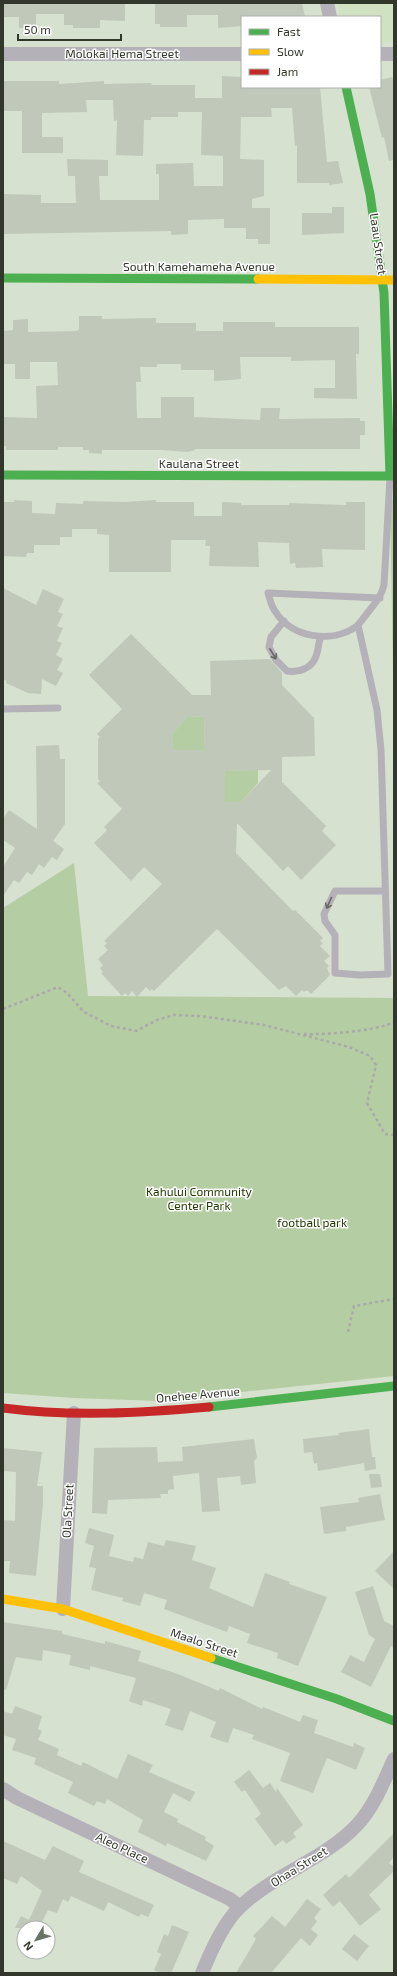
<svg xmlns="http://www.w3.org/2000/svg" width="397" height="1976" font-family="'Exo 2',sans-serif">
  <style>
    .built { fill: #d1e2c3 }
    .green { fill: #b5cda2 }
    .building { fill: #c0c8ba; fill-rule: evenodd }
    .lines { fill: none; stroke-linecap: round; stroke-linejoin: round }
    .path { stroke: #a9a9aa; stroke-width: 2.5; stroke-dasharray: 3 3; stroke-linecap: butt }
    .lane { stroke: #b5b1b8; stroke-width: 7 }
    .street { stroke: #b5b1b8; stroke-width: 14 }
    .fast { stroke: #4caf50; stroke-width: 9 }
    .slow { stroke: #ffc107; stroke-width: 9 }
    .jam { stroke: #c62828; stroke-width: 9 }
    .oneway { stroke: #666863 }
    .labels { text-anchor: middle; stroke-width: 3; stroke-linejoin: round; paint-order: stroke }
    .street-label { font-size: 12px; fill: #31382b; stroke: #fff }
    .park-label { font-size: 12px; fill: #203900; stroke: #fff }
  </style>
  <rect width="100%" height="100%" fill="#d7e1cf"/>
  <!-- built -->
  <path class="built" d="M337,3H394V42H380V17H340Z"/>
  <!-- green -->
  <path class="green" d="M394,498V729L390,503Z
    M188,716L204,717L205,750H192L173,761L172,734Z
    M258,770V783L241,802H214L225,771Z
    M74,863L88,996L394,998V1376L158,1401L74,1398L3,1393V908Z"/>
  <!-- building -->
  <path class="building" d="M3,3H125V21L100,20V28H73V25H64V14H36V28H19V17H3Z
    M155,3H302L305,17H242V26L218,28V15H187V27H160V24H155Z
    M222,76L241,77V87H320L327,162L338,161L343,183L329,185V183H297V145L295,146L292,108H271L272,117H241L240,159L264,160V196L252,199V208H270V244H258V239H246V228H224V219L188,220V234L171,235V231L3,234V194L41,195V203H76L75,176H68L67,159L108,160V176H99L100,200H159V174H156V164L193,163L194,186H223V156L201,155L202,112H178V117H151V120H144L143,156L116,155L117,120L114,121L113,100H86L87,112L42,113V137H63V153H22V111H3V81H59V84L104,81V84L151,83L152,85H195V98H222Z
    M392,77L394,83V160L389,161L384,137L382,138L369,87H380V80Z
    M332,207H344V233L302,235V213H332Z
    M79,316H102V319L156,318V323H196V331H223V322H275V327H359V354H356L357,399L314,398V388H335V360L291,361V357H240L241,379L230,380L214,381V370H181V364H157V367H140L141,382H136L137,418H161V397H194V417L260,420L261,408H280L279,419L360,418V421H365V435H360V449H195V450L188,452L162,450H102V454L89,453V450H83V447H58V450H6V446H3V417L37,418L36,386L58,385L57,362H30V379H15V364H3V331L13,330V320L28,319V332L77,331L79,329Z
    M14,500L32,501V513L55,514L56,503L83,504V501L125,502L156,500V502H194V516H222V502L241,503V505H289V503L346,505V502H365V550L322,549L323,567L296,568L295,563L290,564L289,543L258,542L259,567L209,566L210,546H205L206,540H171V572H109V535L97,534V529H72V537H60V545H34V553H27L26,557L3,556V505L4,502H14Z
    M3,588L36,605L43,589L64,599L58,612L63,614L57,626L63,628L57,641L62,643L56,655L63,659L57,670L63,673L56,686L42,679L41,694L28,693L6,683L7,681L3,679Z
    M131,634L192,695H211L210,661L270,659L282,673V685L314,718L315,756L282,757V782L326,826L322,831L336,845L301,880L288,866L283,871L237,823L236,853L293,911L295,910L323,938L320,941L323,943L320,946L330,956L324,961L329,966L327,968L330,975L311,994L307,990L304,992L302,990L296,996L286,986L279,990L217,929L154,991L152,989L150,991L146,987L137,997L132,991L128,996L125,993L122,996L101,973L103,972L100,968L103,965L98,959L108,950L104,946L107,943L104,941L162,884L144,867L131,881L94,843L107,830L104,827L122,809L97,783L100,781L98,779V739L100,737L97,734L122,709L89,675ZM188,716L204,717L205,750H173L172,734ZM271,770L241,802H225V771Z
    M59,745L60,759H65V824L53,841L64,849L57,860L52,857L44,868L39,864L32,875L27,872L19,883L14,880L3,896V867L15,848L3,840V819L9,810L37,829L36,746Z
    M369,1429L372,1457H375L376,1469L365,1471L364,1463L318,1471L317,1463L314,1464L312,1452L304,1453L303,1439L339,1435L338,1433Z
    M254,1439L257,1458L254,1461L256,1483L241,1485L240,1476L217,1478L220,1511L202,1512L199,1473L173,1476L174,1489L168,1490V1494H160L161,1498L108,1500L107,1514L92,1513L94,1448L157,1447L158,1462L183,1461L182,1447Z
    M3,1448L42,1452L37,1486H43V1504L36,1576L9,1573L10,1561H3V1520L15,1521L16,1472L3,1471Z
    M369,1474H380L382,1487L371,1488Z
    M380,1494L385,1520L346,1527V1531L324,1534L320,1507L359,1502L358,1498Z
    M89,1528L114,1535L109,1556L133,1562L134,1557L143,1559L148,1542L164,1546L166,1540L196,1546L192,1560L216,1568L209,1588L253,1607L265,1573L290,1582L289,1584L327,1597L298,1666L277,1658L278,1653L247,1643L250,1634L229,1626L227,1632L164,1609L167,1600L144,1593L140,1606L122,1601L123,1598L91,1590L96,1568L89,1567L94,1546L85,1543Z
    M394,1551V1589L375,1571Z
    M373,1586L384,1621L394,1626V1648L391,1646L371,1687L341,1672L350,1655L364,1662L375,1639L369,1635L355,1592Z
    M3,1622L62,1631V1634L105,1644V1641L141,1651L138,1661L178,1674L219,1691L220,1688L262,1709L263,1707L300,1722L303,1715L318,1720L314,1733L353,1747L354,1743L365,1748L356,1770L327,1758L313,1793L280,1781L290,1753L252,1739L254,1735L233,1728L228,1743L210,1737L216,1722L190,1711L183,1731L165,1725L171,1709L143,1700L142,1706L129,1701L136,1678L90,1666V1670L69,1665L71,1655L43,1650L42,1661L16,1657L6,1690H3Z
    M15,1706L42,1716L38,1729L42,1731L38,1740L59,1749L57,1755L81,1766L83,1762L117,1779L128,1754L153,1765L149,1772L195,1792L190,1802L173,1793L164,1812L178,1819L177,1822L206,1837L205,1840L214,1846L206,1861L167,1843L166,1846L138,1832L143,1820L107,1799L105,1804L97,1801L94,1806L68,1793L73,1782L34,1764L36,1758L12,1750L16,1739L3,1735V1711L12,1714Z
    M249,1770L263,1788L270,1783L276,1792L277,1788L303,1825L293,1833L296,1837L286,1844L283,1840L275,1846L255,1819L261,1814L245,1790L242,1792L234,1782Z
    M394,1833V1857L389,1863L394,1867V1871L369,1895L381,1909L360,1926L340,1901L333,1907L323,1895L346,1874L349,1878Z
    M3,1841L45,1860L53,1846L84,1861L79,1872L154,1905L148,1917L141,1914L139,1917L108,1902L104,1911L71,1896L68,1902L63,1899L57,1913L48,1910L40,1926L45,1928H15L21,1916L29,1920L42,1891L21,1876L17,1884L3,1878Z
    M307,1899L321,1909L314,1918L317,1921L311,1929L318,1935L310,1946L301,1938L271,1973H236L256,1939L253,1936L272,1916L285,1927Z
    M172,1925L189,1932L171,1973H160L154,1970L161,1954L157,1952L164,1934L168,1936Z
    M354,1934L369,1946L357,1961L342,1949Z"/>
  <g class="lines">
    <!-- path -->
    <path class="path" d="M3,1009L58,987L67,993L84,1012L111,1026L136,1031L157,1020L174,1015L200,1016L264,1025L349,1047L370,1056L376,1065L367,1103L385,1134L394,1135
      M304,1034C324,1035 377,1031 394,1022
      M348,1332L354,1306L394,1299"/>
    <!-- lane -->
    <path class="lane" d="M380,598L268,593C270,599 271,606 275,611C291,638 332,644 357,626C361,622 365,616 369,611C376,602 381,597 384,585L390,477
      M284,621L271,637L269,647L276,660L287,671C301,673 314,667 317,653C319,646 318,643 321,637
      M358,625L377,710L381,750L388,974L360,975L335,973V935L325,921L324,914L335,891H385
      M3,709L58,708"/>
    <!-- street -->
    <path class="street" d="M327,3L330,17
      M3,54H242
      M380,54H394
      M63,1609L74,1413
      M3,1789L17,1798L230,1899L240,1907
      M202,1973C210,1953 224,1922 240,1907C274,1874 324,1860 357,1825C374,1807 384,1781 394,1759"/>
    <!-- fast -->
    <path class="fast" d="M346,87L370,194L384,293L390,476
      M3,278L258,279
      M3,475L394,476
      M209,1407L394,1386
      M211,1658L337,1699L394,1721"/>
    <!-- slow -->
    <path class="slow" d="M258,279L394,280
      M3,1599L63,1609L211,1658"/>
    <!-- jam -->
    <path class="jam" d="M3,1408C72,1417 140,1413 209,1407"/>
  </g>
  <!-- one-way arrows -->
  <defs><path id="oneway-shaft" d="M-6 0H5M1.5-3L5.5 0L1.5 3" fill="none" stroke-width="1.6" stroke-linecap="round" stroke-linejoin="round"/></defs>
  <g class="oneway">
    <use href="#oneway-shaft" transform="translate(273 654) rotate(59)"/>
    <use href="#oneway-shaft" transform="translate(329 903) rotate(114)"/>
  </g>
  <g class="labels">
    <!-- street labels -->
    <g class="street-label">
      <text x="122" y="58">Molokai Hema Street</text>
      <text transform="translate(378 244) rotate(82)" y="4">Laau Street</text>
      <text x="199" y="271">South Kamehameha Avenue</text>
      <text x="199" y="468">Kaulana Street</text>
      <text transform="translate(198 1395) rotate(-5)" y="4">Onehee Avenue</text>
      <text transform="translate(68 1511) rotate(-87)" y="4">Ola Street</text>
      <text transform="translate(204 1643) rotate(18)" y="4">Maalo Street</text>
      <text transform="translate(122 1848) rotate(25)" y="4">Aleo Place</text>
      <text transform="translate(299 1867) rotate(-32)" y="4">Ohaa Street</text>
    </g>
    <!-- park labels -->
    <g class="park-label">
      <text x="199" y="1196">Kahului Community<tspan x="199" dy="14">Center Park</tspan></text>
      <text x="312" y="1227">football park</text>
    </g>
  </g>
  <!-- border -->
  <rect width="397" height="1976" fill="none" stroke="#31382b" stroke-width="8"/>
  <!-- legend -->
  <rect x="241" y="16" width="140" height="72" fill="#ffffff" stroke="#adafaa"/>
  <rect x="249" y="29" width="20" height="6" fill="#4caf50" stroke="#adafaa"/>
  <text x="277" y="36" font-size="12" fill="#31382b">Fast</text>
  <rect x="249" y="49" width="20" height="6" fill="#ffc107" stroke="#adafaa"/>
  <text x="277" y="56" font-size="12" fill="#31382b">Slow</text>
  <rect x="249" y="69" width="20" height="6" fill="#c62828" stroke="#adafaa"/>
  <text x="277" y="76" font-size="12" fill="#31382b">Jam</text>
  <!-- north arrow -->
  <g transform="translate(36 1940) rotate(232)"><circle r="19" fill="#ffffff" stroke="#adafaa"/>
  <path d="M0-3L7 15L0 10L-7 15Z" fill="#6b7364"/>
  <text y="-6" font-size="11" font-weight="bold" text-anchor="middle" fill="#31382b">N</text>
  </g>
  <!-- scale -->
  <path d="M18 34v6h103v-6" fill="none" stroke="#31382b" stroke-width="2"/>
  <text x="24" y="34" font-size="12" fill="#31382b" stroke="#ffffff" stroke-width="3" paint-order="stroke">50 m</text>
</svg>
